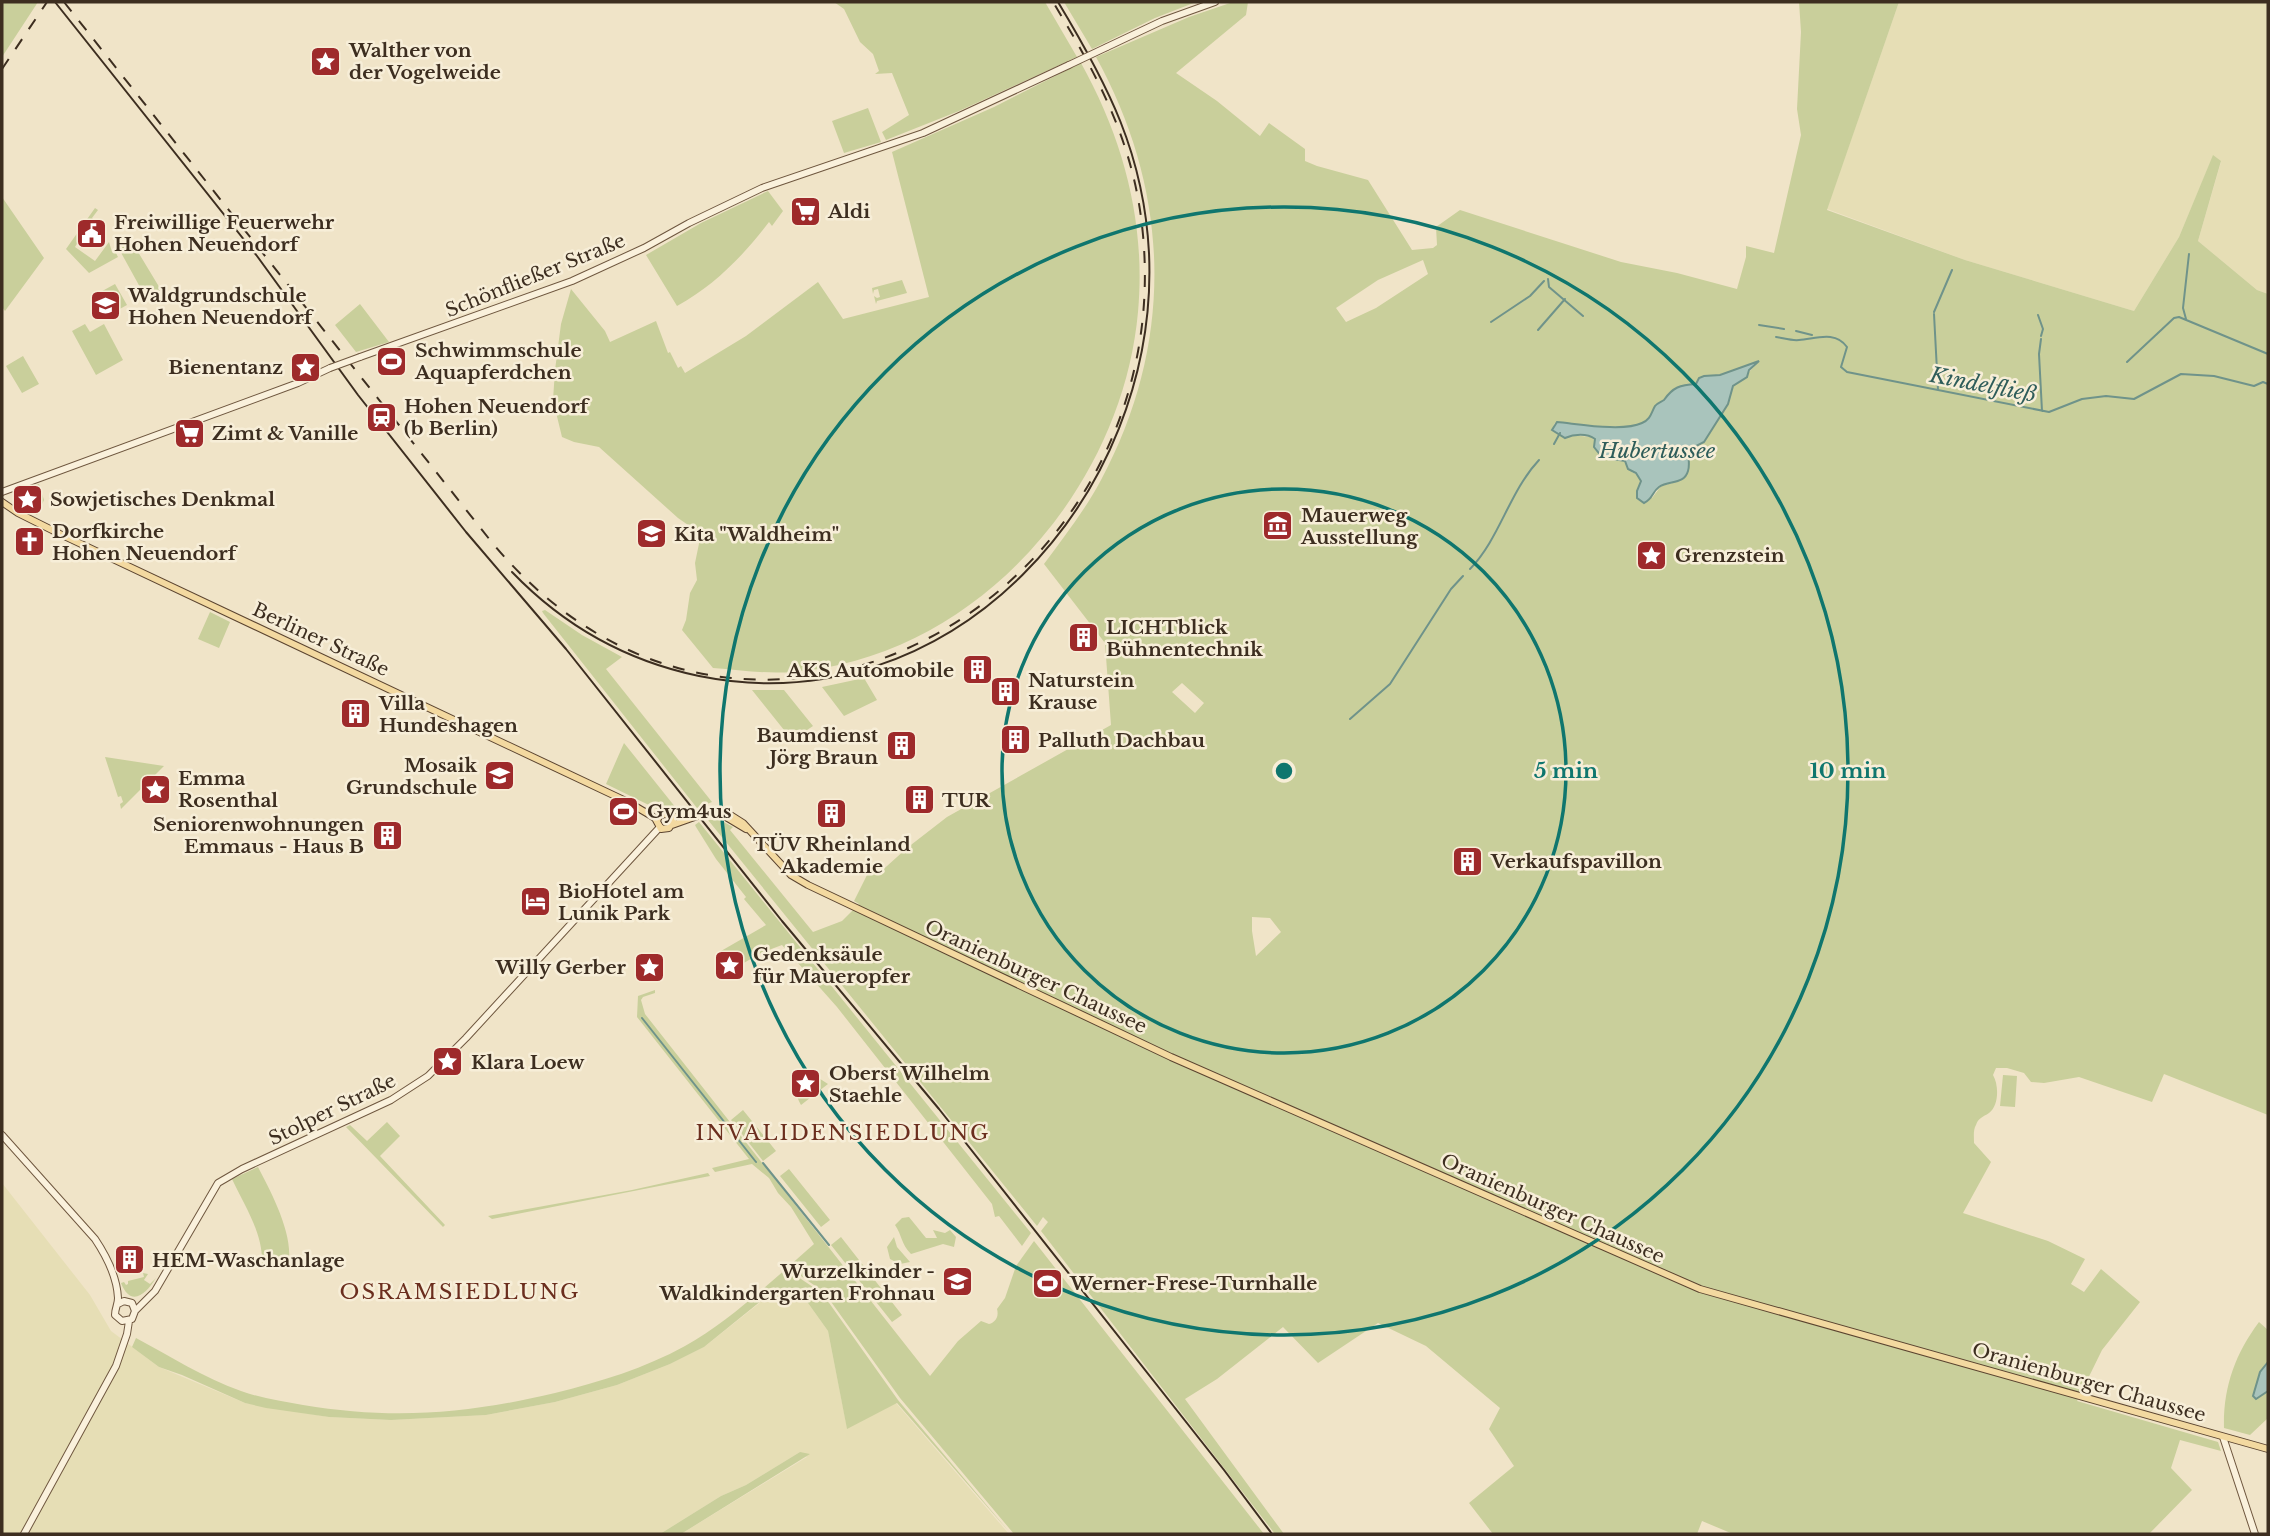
<svg xmlns="http://www.w3.org/2000/svg" width="2270" height="1536" font-family="'Libre Baskerville',serif">
  <style>
    .farmland { fill: #e6deb5 }
    .green { fill: #c9cf9b; fill-rule: evenodd }
    .water { fill: #a9c4bc; stroke: #6f938a; stroke-width: 2 }
    .lines { fill: none; stroke-linecap: round; stroke-linejoin: round }
    .stream { stroke: #6f938a; stroke-width: 2 }
    .secondary-casing { stroke: #6f573f; stroke-width: 8 }
    .primary-casing { stroke: #5b4430; stroke-width: 8 }
    .secondary { stroke: #faf1dc; stroke-width: 6 }
    .primary { stroke: #f3d9a0; stroke-width: 6 }
    .tram { stroke: #3d2e20; stroke-width: 2 }
    .rail { stroke: #3d2e20; stroke-width: 2; stroke-dasharray: 12 12; stroke-linecap: butt }
    .secondary-bridge-casing { stroke: #6f573f; stroke-width: 8; stroke-linecap: butt }
    .secondary-bridge { stroke: #faf1dc; stroke-width: 6 }
    .ring { fill: none; stroke: #0f766e; stroke-width: 3.5 }
    .labels { text-anchor: middle; stroke-width: 5; stroke-linejoin: round; paint-order: stroke }
    .poi-label { font-size: 19px; font-weight: bold; fill: #3d2e20; stroke: #f7eed8; text-anchor: start }
    .street-label { font-size: 19px; fill: #3d2e20; stroke: #f7eed8 }
    .water-label { font-size: 21px; font-style: italic; fill: #2f5d5a; stroke: #f7eed8 }
    .neighbourhood-label { font-size: 21px; letter-spacing: 2px; fill: #6b2e1e; stroke: #f7eed8 }
    .centre { fill: #0f766e; stroke: #f7eed8; stroke-width: 3.5 }
    .ring-label { font-size: 21px; text-anchor: middle; font-weight: bold; fill: #0f766e; stroke: #f7eed8; stroke-width: 5; stroke-linejoin: round; paint-order: stroke }
  </style>
  <rect width="100%" height="100%" fill="#f0e4c8"/>
  <!-- farmland -->
  <path class="farmland" d="M1899,2H2268V294L2257,290L2198,241L2221,162L2213,156L2179,237L2134,311L1965,260L1827,209Z
    M2,1183L90,1295L111,1331L159,1367L245,1403L329,1417L391,1420L486,1415L555,1402L617,1385L670,1364L704,1347L767,1297L798,1289L828,1331L847,1428L896,1403L1009,1534H681L807,1457L800,1452L746,1485L721,1496L660,1534H2Z"/>
  <!-- green -->
  <path class="green" d="M2,2H38L2,57Z
    M834,2H1045L1077,57L959,111L886,140L882,132L909,115L892,73L875,74L879,71L873,54L860,42L844,9Z
    M1064,2H1196L1155,18L1092,49Z
    M1233,2H1248L1246,15L1176,73L1217,101L1260,136L1269,123L1305,149V161L1317,166L1368,180L1412,250L1433,248L1437,245L1436,227L1460,210L1621,262L1677,273L1737,289L1746,257V246L1774,253L1801,135L1797,109L1801,32L1799,2H1899L1827,210L1965,260L2134,311L2179,237L2213,155L2221,161L2198,241L2257,290L2268,294V1115L2164,1074L2152,1102L2079,1077L2044,1083L2031,1082L2024,1073L2007,1068H1996L1993,1075C1999,1085 1999,1106 1989,1113C1983,1117 1978,1118 1976,1125C1973,1130 1974,1137 1974,1143L1991,1162L1963,1213L2048,1241L2085,1259L2071,1284L2084,1292L2101,1269L2140,1302L2102,1350L2077,1401L2218,1442L2221,1451L2180,1440L2171,1468L2192,1490L2149,1534H1733L1702,1521L1697,1534H1493L1469,1503L1514,1466L1489,1429L1500,1408L1426,1346L1378,1323L1318,1363L1283,1327L1217,1379L1185,1399L1284,1534H1275L1041,1231L1048,1222L1043,1217L1037,1226L708,820H720L733,827L730,830L813,932L842,921L859,904L854,901L869,871L877,875L907,848L947,817L1111,725L1105,643L1044,564C1064,537 1085,510 1101,480C1175,342 1171,193 1096,57L1189,17ZM1423,260L1428,274L1376,308L1346,322L1336,308L1378,280ZM1758,362L1740,382L1733,386L1704,442L1696,446L1689,454V465L1679,481L1661,486L1652,498L1639,476L1632,472L1625,461C1605,459 1605,449 1591,437L1571,435L1565,438L1560,433L1553,431L1554,424L1557,422C1579,424 1623,432 1642,423C1651,419 1651,413 1655,406C1657,403 1661,402 1664,400C1673,388 1681,385 1696,384L1699,378L1704,376L1720,375ZM1182,683L1204,703L1195,713L1172,692ZM1252,917L1270,918L1281,932L1256,956L1252,931Z
    M1081,63C1124,140 1146,224 1138,312C1122,490 975,658 792,672C766,674 739,670 713,668L682,630L686,620L690,593L697,580L695,563L701,534L678,518L599,447L574,442L562,437L553,400L555,370L561,324L571,289L605,331L610,342L656,321L668,353L670,352L678,368L681,366L685,373L746,336L818,282L843,319L929,297L892,152L994,107Z
    M868,108L881,142L844,153L832,121Z
    M768,191L783,211L772,226L769,222C744,255 714,286 677,306L646,255L701,223Z
    M2,197L44,258L5,311L2,307Z
    M95,208L98,210L92,218L103,229L91,220L75,247L95,261L109,242L112,252L115,251L118,257L89,273L66,249Z
    M132,242L161,290L146,298L119,249Z
    M902,280L907,293L877,301L876,304L874,296L877,298L880,297L878,289L874,290L873,294L872,288Z
    M115,284L127,305L107,316L95,295Z
    M360,304L389,342L356,352L335,325Z
    M85,324L90,332L104,324L123,360L96,375L72,331Z
    M23,356L39,384L22,393L6,366Z
    M39,484L44,500L37,515L13,502L16,493Z
    M545,610L582,635L622,657L606,669L712,802L697,808L543,613L542,611Z
    M210,612L230,622L219,648L198,639Z
    M864,678L877,700L844,716L822,687Z
    M752,690H784L813,726L792,740Z
    M624,743L680,813C672,814 668,807 659,810L606,784Z
    M105,757L164,766L121,809L120,804L123,802L121,796L118,797Z
    M699,822L1031,1233L1022,1246L999,1216L995,1217L992,1204L837,1007L782,945L761,953L730,971L721,951L766,925L744,899L746,897L716,859L696,827L695,825Z
    M655,990V993L643,997L641,1000L645,1014L930,1376L958,1341L981,1321L989,1324C996,1322 999,1316 997,1309L1005,1298L1016,1266L1034,1241L1264,1534H1014L900,1398L824,1292L788,1267L814,1244L791,1207L778,1193L769,1178L752,1164L715,1172L712,1168L749,1159L637,1017L638,996Z
    M814,1075L828,1084L801,1105C792,1091 798,1077 814,1075Z
    M2003,1075L2017,1076L2015,1107L2000,1106Z
    M743,1110L776,1151L763,1161L731,1120Z
    M387,1122L400,1136L380,1156L445,1225L443,1227L346,1127L350,1125L367,1141Z
    M258,1167C271,1192 297,1240 287,1268L262,1266C264,1234 245,1207 232,1179Z
    M789,1169L830,1220L821,1227L780,1176Z
    M708,1173L710,1176L492,1219L488,1216L632,1190Z
    M909,1217L926,1238H937L933,1230L945,1233L950,1230L956,1237L954,1247L943,1244L911,1254C901,1244 902,1235 895,1225L902,1218Z
    M841,1237L902,1315L892,1322L831,1245Z
    M894,1237L897,1247L910,1262L900,1264L890,1259L887,1247Z
    M786,1269L822,1293L898,1400L1011,1534L897,1403L847,1429L828,1331L798,1289L766,1297L704,1347L670,1364L617,1385L555,1402L486,1415L391,1420L329,1417L266,1408L245,1403L182,1375L159,1367L132,1347L136,1338C170,1356 204,1378 241,1391C260,1398 282,1401 303,1405C393,1420 467,1414 555,1393C600,1382 645,1368 685,1346C721,1326 755,1296 786,1269Z
    M143,1273L148,1274L144,1280L150,1284L156,1278C146,1294 131,1308 121,1283L124,1282L126,1285L128,1284V1281L144,1277Z
    M2259,1322L2268,1330V1362L2260,1372L2253,1396L2256,1399L2268,1391V1418L2250,1435L2224,1428C2223,1388 2235,1354 2259,1322Z
    M800,1452L810,1454L681,1534H660L721,1496L746,1485Z"/>
  <!-- water -->
  <path class="water" d="M1759,361L1749,370L1747,377L1733,386L1728,404L1704,442L1696,446L1689,454C1688,460 1690,465 1688,471C1684,485 1669,480 1659,487C1652,492 1653,499 1644,503L1637,498V491L1641,481L1636,473L1628,469L1625,461L1602,457L1594,447L1595,439C1587,433 1574,434 1565,438L1552,430L1557,422C1579,424 1623,432 1642,423C1651,419 1651,413 1655,406C1657,403 1661,402 1664,400C1673,387 1680,385 1696,384L1699,378L1704,376L1720,375Z
    M2268,1362V1391L2256,1399L2253,1396L2260,1372Z"/>
  <g class="lines">
    <!-- stream -->
    <path class="stream" d="M1548,279L1549,287L1583,316
      M1934,312L1952,270
      M1934,314L1938,390
      M2038,315L2043,329L2041,336
      M2186,319L2183,308L2189,254
      M1491,322L1530,296L1544,281
      M1759,325L1784,329
      M1538,330L1565,299
      M1796,331L1812,335
      M1776,337C1783,338 1792,341 1799,340C1815,339 1835,330 1847,347L1841,367L1847,372L2049,412L2082,399L2106,396L2134,399L2181,374L2214,376L2254,386L2263,382L2268,384
      M2041,339L2039,354L2042,411
      M2127,362L2174,318L2179,317L2268,354
      M1554,444L1560,433
      M1470,569C1500,538 1509,492 1539,460
      M1350,719L1390,684L1451,589L1463,576
      M642,1018L756,1162
      M763,1163L829,1245"/>
    <defs>
      <path id="secondary" d="M1107,47L1162,21L1215,2
        M360,357L572,281L644,248L689,223L762,188L923,133L1069,65
        M2,492L298,383L330,368
        M2,1135L95,1239C107,1257 117,1276 118,1298C118,1305 115,1308 115,1315L122,1321L132,1319L135,1311L132,1303L124,1301L118,1304
        M135,1311L155,1291L218,1183L242,1169L391,1100L428,1076L466,1038L660,827
        M2223,1437L2255,1534
        M24,1534L116,1366L127,1334L129,1321"/>
      <path id="primary" d="M2,502L18,513L60,534L628,802L655,818L661,829L669,828L673,821L670,815L665,814L659,816L657,821
        M671,817H682L697,813H716L732,816L743,823L791,875L808,885L1171,1057L1700,1289L2268,1449
        M726,817L746,829
        M672,825L703,814"/>
    </defs>
    <!-- secondary casing -->
    <use href="#secondary" class="secondary-casing"/>
    <!-- primary casing -->
    <use href="#primary" class="primary-casing"/>
    <!-- secondary -->
    <use href="#secondary" class="secondary"/>
    <!-- primary -->
    <use href="#primary" class="primary"/>
    <!-- tram -->
    <path class="tram" d="M55,2L257,256L358,395L466,532L566,649L782,921L939,1109L1224,1470L1272,1534
      M512,572C563,625 627,661 699,676C951,727 1160,496 1149,253C1144,154 1108,85 1058,2"/>
    <!-- rail -->
    <path class="rail" d="M64,2L490,540C742,848 1177,602 1143,235C1135,145 1099,78 1053,2
      M2,69L47,2"/>
    <defs>
      <path id="secondary-bridge" d="M1069,65L1107,47
        M330,368L360,357"/>
    </defs>
    <!-- secondary-bridge casing -->
    <use href="#secondary-bridge" class="secondary-bridge-casing"/>
    <!-- secondary-bridge -->
    <use href="#secondary-bridge" class="secondary-bridge"/>
  </g>
  <!-- distance rings -->
  <g class="ring">
    <circle cx="1284" cy="771" r="282"/>
    <circle cx="1284" cy="771" r="564"/>
  </g>
  <!-- icons -->
  <defs>
    <symbol id="sight-square" viewBox="-11 -11 22 22"><rect x="-9" y="-9" width="18" height="18" rx="4" fill="#9e2a2b" stroke="#f7eed8"/><path d="M0-6L1.8-2.2L6-1.7L2.9 1.2L3.7 5.4L0 3.3L-3.7 5.4L-2.9 1.2L-6-1.7L-1.8-2.2Z" fill="#fff"/></symbol>
    <symbol id="supermarket-square" viewBox="-11 -11 22 22"><rect x="-9" y="-9" width="18" height="18" rx="4" fill="#9e2a2b" stroke="#f7eed8"/><path d="M-6-5.5h2.5l.6 2H6L4.5 2H-2.5L-4.4-4H-6ZM-1.5 3.2a1.3 1.3 0 1 0 .1 0ZM3 3.2a1.3 1.3 0 1 0 .1 0Z" fill="#fff"/></symbol>
    <symbol id="civic-square" viewBox="-11 -11 22 22"><rect x="-9" y="-9" width="18" height="18" rx="4" fill="#9e2a2b" stroke="#f7eed8"/><path d="M-.6-6.5H3V-4.5H.6V-3L4-1V1h2V6H-6V1h2V-1L-.6-3ZM-1.2 2.5V6h2.4V2.5Z" fill="#fff"/></symbol>
    <symbol id="school-square" viewBox="-11 -11 22 22"><rect x="-9" y="-9" width="18" height="18" rx="4" fill="#9e2a2b" stroke="#f7eed8"/><path d="M0-5L7-2L0 1L-7-2ZM-4 1L0 2.5L4 1V4Q0 6-4 4Z" fill="#fff"/></symbol>
    <symbol id="stadium-square" viewBox="-11 -11 22 22"><rect x="-9" y="-9" width="18" height="18" rx="4" fill="#9e2a2b" stroke="#f7eed8"/><path d="M0-5a6.5 5 0 1 0 0 10a6.5 5 0 1 0 0-10ZM-3.5-1.8h7v3.6h-7Z" fill="#fff"/></symbol>
    <symbol id="station-square" viewBox="-11 -11 22 22"><rect x="-9" y="-9" width="18" height="18" rx="4" fill="#9e2a2b" stroke="#f7eed8"/><path d="M-3-6H3Q5-6 5-4V2Q5 4 3 4L4.5 6H3L1.5 4h-3L-3 6H-4.5L-3 4Q-5 4-5 2V-4Q-5-6-3-6ZM-3.5-4v3h7v-3ZM-3.5 1v1.5H-2V1ZM2 1v1.5H3.5V1Z" fill="#fff"/></symbol>
    <symbol id="museum-square" viewBox="-11 -11 22 22"><rect x="-9" y="-9" width="18" height="18" rx="4" fill="#9e2a2b" stroke="#f7eed8"/><path d="M0-6L6-3V-2H-6V-3ZM-5-1h2V3h-2ZM-1-1h2V3h-2ZM3-1h2V3H3ZM-6 4H6V6H-6Z" fill="#fff"/></symbol>
    <symbol id="church-square" viewBox="-11 -11 22 22"><rect x="-9" y="-9" width="18" height="18" rx="4" fill="#9e2a2b" stroke="#f7eed8"/><path d="M-1.2-6h2.4v3.5h3.3v2.4h-3.3V6h-2.4V-.1h-3.3v-2.4h3.3Z" fill="#fff"/></symbol>
    <symbol id="building-square" viewBox="-11 -11 22 22"><rect x="-9" y="-9" width="18" height="18" rx="4" fill="#9e2a2b" stroke="#f7eed8"/><path d="M-4-6H4V6H1V3H-1V6H-4ZM-2.5-4.3h1.7v1.8h-1.7ZM.8-4.3h1.7v1.8H.8ZM-2.5-1h1.7V.8h-1.7ZM.8-1h1.7V.8H.8Z" fill="#fff"/></symbol>
    <symbol id="hotel-square" viewBox="-11 -11 22 22"><rect x="-9" y="-9" width="18" height="18" rx="4" fill="#9e2a2b" stroke="#f7eed8"/><path d="M-6-4.5h1.5V1H6V5H4.5V3h-9V5H-6ZM-4 0a1.8 1.8 0 1 1 3.6 0ZM.5 0V-2.5h3Q6-2.5 6 0Z" fill="#fff"/></symbol>
  </defs>
  <g fill-rule="evenodd">
    <use href="#sight-square" x="308" y="44" width="35" height="35"/>
    <use href="#supermarket-square" x="788" y="194" width="35" height="35"/>
    <use href="#civic-square" x="74" y="216" width="35" height="35"/>
    <use href="#school-square" x="88" y="288" width="35" height="35"/>
    <use href="#stadium-square" x="374" y="344" width="35" height="35"/>
    <use href="#sight-square" x="288" y="350" width="35" height="35"/>
    <use href="#station-square" x="364" y="400" width="35" height="35"/>
    <use href="#supermarket-square" x="172" y="416" width="35" height="35"/>
    <use href="#sight-square" x="10" y="482" width="35" height="35"/>
    <use href="#museum-square" x="1260" y="508" width="35" height="35"/>
    <use href="#school-square" x="634" y="516" width="35" height="35"/>
    <use href="#church-square" x="12" y="524" width="35" height="35"/>
    <use href="#sight-square" x="1634" y="538" width="35" height="35"/>
    <use href="#building-square" x="1066" y="620" width="35" height="35"/>
    <use href="#building-square" x="960" y="652" width="35" height="35"/>
    <use href="#building-square" x="988" y="674" width="35" height="35"/>
    <use href="#building-square" x="338" y="696" width="35" height="35"/>
    <use href="#building-square" x="998" y="722" width="35" height="35"/>
    <use href="#building-square" x="884" y="728" width="35" height="35"/>
    <use href="#school-square" x="482" y="758" width="35" height="35"/>
    <use href="#sight-square" x="138" y="772" width="35" height="35"/>
    <use href="#building-square" x="902" y="782" width="35" height="35"/>
    <use href="#stadium-square" x="606" y="794" width="35" height="35"/>
    <use href="#building-square" x="814" y="796" width="35" height="35"/>
    <use href="#building-square" x="370" y="818" width="35" height="35"/>
    <use href="#building-square" x="1450" y="844" width="35" height="35"/>
    <use href="#hotel-square" x="518" y="884" width="35" height="35"/>
    <use href="#sight-square" x="712" y="948" width="35" height="35"/>
    <use href="#sight-square" x="632" y="950" width="35" height="35"/>
    <use href="#sight-square" x="430" y="1044" width="35" height="35"/>
    <use href="#sight-square" x="788" y="1066" width="35" height="35"/>
    <use href="#building-square" x="112" y="1242" width="35" height="35"/>
    <use href="#school-square" x="940" y="1264" width="35" height="35"/>
    <use href="#stadium-square" x="1030" y="1266" width="35" height="35"/>
  </g>
  <g class="labels">
    <!-- poi labels -->
    <g class="poi-label">
      <text x="349" y="57">Walther von<tspan x="349" dy="22">der Vogelweide</tspan></text>
      <text x="828" y="218">Aldi</text>
      <text x="114" y="229">Freiwillige Feuerwehr<tspan x="114" dy="22">Hohen Neuendorf</tspan></text>
      <text x="128" y="302">Waldgrundschule<tspan x="128" dy="22">Hohen Neuendorf</tspan></text>
      <text x="415" y="357">Schwimmschule<tspan x="415" dy="22">Aquapferdchen</tspan></text>
      <text x="283" y="374" text-anchor="end">Bienentanz</text>
      <text x="404" y="413">Hohen Neuendorf<tspan x="404" dy="22">(b Berlin)</tspan></text>
      <text x="212" y="440">Zimt &amp; Vanille</text>
      <text x="50" y="506">Sowjetisches Denkmal</text>
      <text x="1301" y="522">Mauerweg<tspan x="1301" dy="22">Ausstellung</tspan></text>
      <text x="52" y="538">Dorfkirche<tspan x="52" dy="22">Hohen Neuendorf</tspan></text>
      <text x="674" y="541">Kita "Waldheim"</text>
      <text x="1675" y="562">Grenzstein</text>
      <text x="1106" y="634">LICHTblick<tspan x="1106" dy="22">Bühnentechnik</tspan></text>
      <text x="954" y="677" text-anchor="end">AKS Automobile</text>
      <text x="1028" y="687">Naturstein<tspan x="1028" dy="22">Krause</tspan></text>
      <text x="379" y="710">Villa<tspan x="379" dy="22">Hundeshagen</tspan></text>
      <text x="878" y="742" text-anchor="end">Baumdienst<tspan x="878" dy="22">Jörg Braun</tspan></text>
      <text x="1038" y="747">Palluth Dachbau</text>
      <text x="477" y="772" text-anchor="end">Mosaik<tspan x="477" dy="22">Grundschule</tspan></text>
      <text x="178" y="785">Emma<tspan x="178" dy="22">Rosenthal</tspan></text>
      <text x="942" y="807">TUR</text>
      <text x="647" y="818">Gym4us</text>
      <text x="364" y="831" text-anchor="end">Seniorenwohnungen<tspan x="364" dy="22">Emmaus - Haus B</tspan></text>
      <text x="832" y="851" text-anchor="middle">TÜV Rheinland<tspan x="832" dy="22">Akademie</tspan></text>
      <text x="1491" y="868">Verkaufspavillon</text>
      <text x="558" y="898">BioHotel am<tspan x="558" dy="22">Lunik Park</tspan></text>
      <text x="753" y="961">Gedenksäule<tspan x="753" dy="22">für Maueropfer</tspan></text>
      <text x="626" y="974" text-anchor="end">Willy Gerber</text>
      <text x="471" y="1069">Klara Loew</text>
      <text x="829" y="1080">Oberst Wilhelm<tspan x="829" dy="22">Staehle</tspan></text>
      <text x="152" y="1267">HEM-Waschanlage</text>
      <text x="935" y="1278" text-anchor="end">Wurzelkinder -<tspan x="935" dy="22">Waldkindergarten Frohnau</tspan></text>
      <text x="1070" y="1290">Werner-Frese-Turnhalle</text>
    </g>
    <!-- street labels -->
    <g class="street-label">
      <text transform="translate(535 275) rotate(-22)" y="7">Schönfließer Straße</text>
      <text transform="translate(321 639) rotate(25)" y="7">Berliner Straße</text>
      <text transform="translate(1036 976) rotate(25)" y="7">Oranienburger Chaussee</text>
      <text transform="translate(332 1109) rotate(-26)" y="7">Stolper Straße</text>
      <text transform="translate(1553 1208) rotate(24)" y="7">Oranienburger Chaussee</text>
      <text transform="translate(2089 1382) rotate(16)" y="7">Oranienburger Chaussee</text>
    </g>
    <!-- water labels -->
    <g class="water-label">
      <text transform="translate(1983 385) rotate(11)" y="7">Kindelfließ</text>
      <text x="1657" y="458">Hubertussee</text>
    </g>
    <!-- neighbourhood labels -->
    <g class="neighbourhood-label">
      <text x="843" y="1140">INVALIDENSIEDLUNG</text>
      <text x="460" y="1299">OSRAMSIEDLUNG</text>
    </g>
  </g>
  <circle cx="1284" cy="771" r="10" class="centre"/>
  <g class="ring-label">
    <text x="1566" y="778">5 min</text>
    <text x="1848" y="778">10 min</text>
  </g>
  <!-- border -->
  <rect width="2270" height="1536" fill="none" stroke="#3d2e20" stroke-width="7"/>
</svg>
